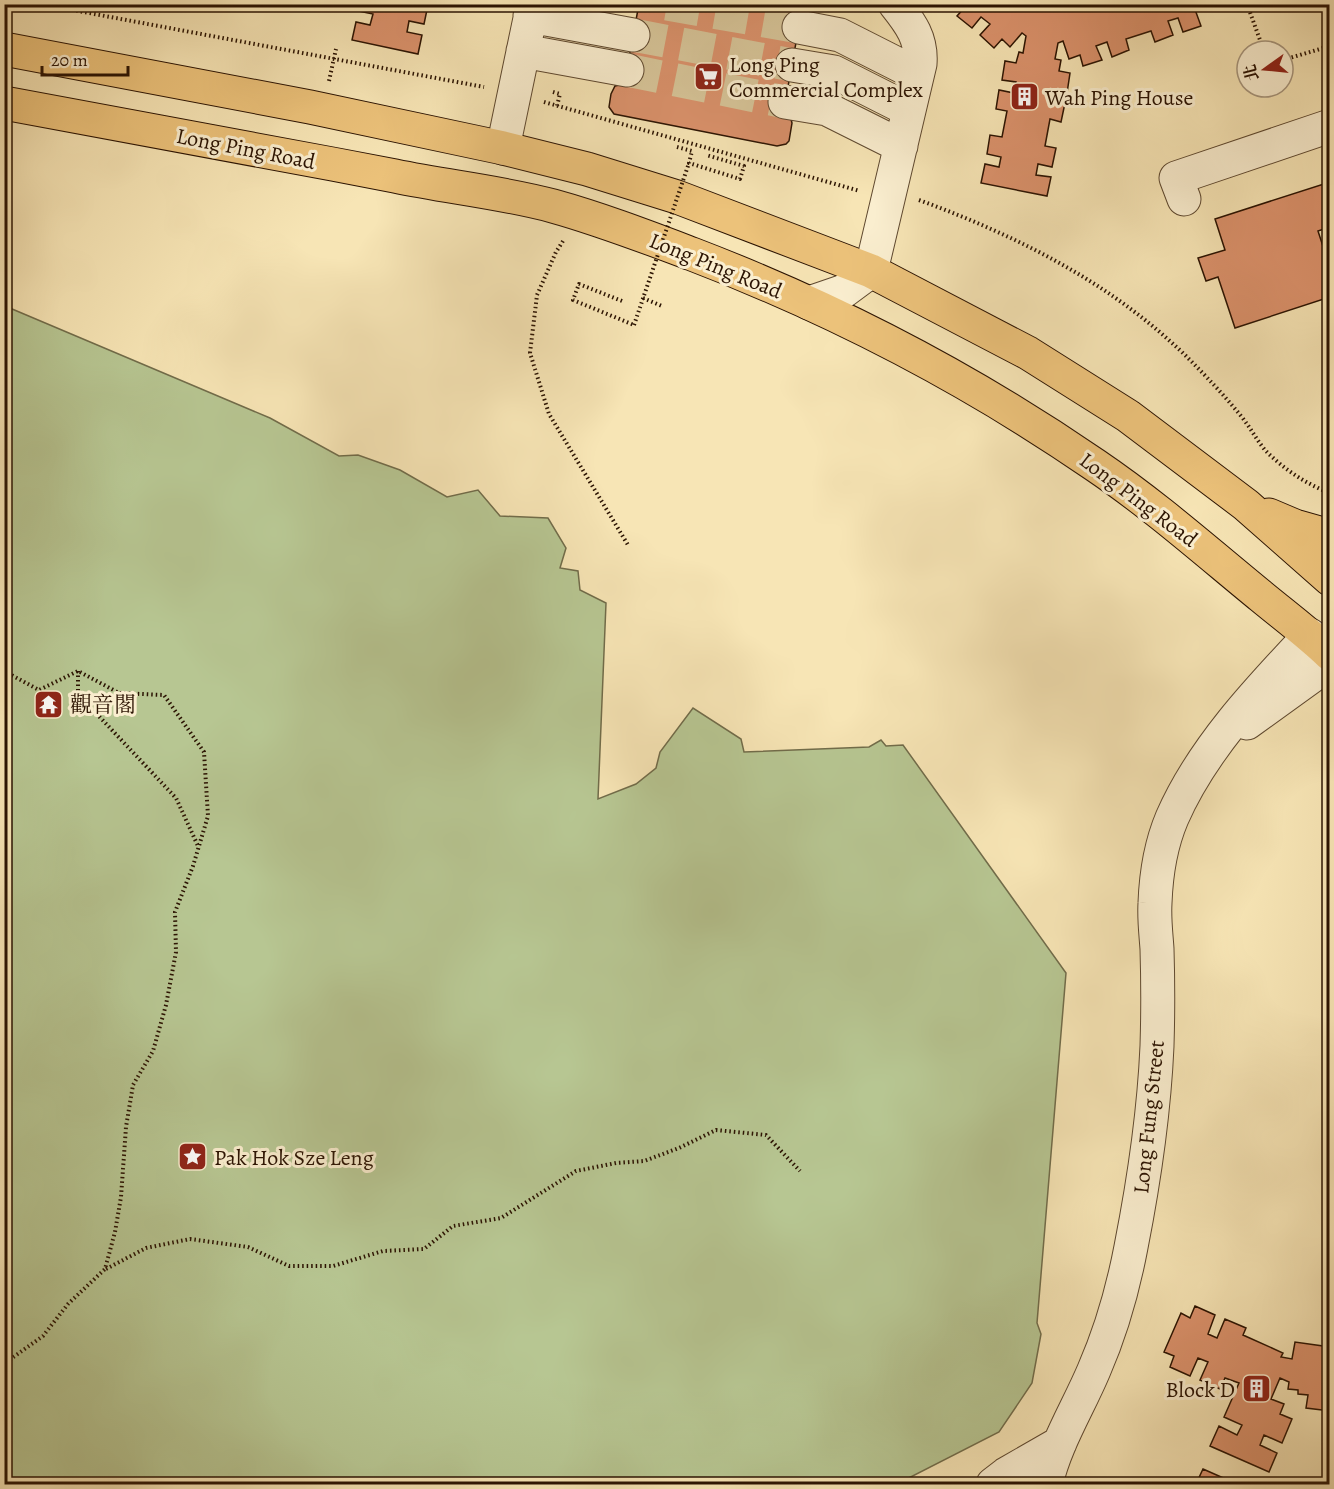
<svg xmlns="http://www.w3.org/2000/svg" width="1334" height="1489" font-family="Alegreya,'Noto Serif TC',serif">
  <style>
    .green { fill: #b7c692; stroke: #716c4a; stroke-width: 1.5 }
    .building { fill: #db926c; stroke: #2b1302; stroke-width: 1.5 }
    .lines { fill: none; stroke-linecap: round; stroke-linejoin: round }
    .minor-tunnel { stroke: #d8c69a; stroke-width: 33; stroke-dasharray: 33 16; stroke-linecap: butt }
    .minor-casing { stroke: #5e482f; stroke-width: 35 }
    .major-casing { stroke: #2b1302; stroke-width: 35 }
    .path { stroke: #2b1302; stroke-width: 4; stroke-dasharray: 1.5 3; stroke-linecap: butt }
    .minor { stroke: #faeecf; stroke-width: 33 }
    .major { stroke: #ecc27a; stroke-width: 33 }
    .path-bridge { stroke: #2b1302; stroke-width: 4; stroke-dasharray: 1.5 3; stroke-linecap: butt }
    .labels { text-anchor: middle; stroke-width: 6; stroke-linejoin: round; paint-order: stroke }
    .poi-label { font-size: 22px; fill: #2b1302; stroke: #faeecf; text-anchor: start }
    .street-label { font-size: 22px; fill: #2b1302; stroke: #faeecf }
  </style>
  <rect width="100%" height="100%" fill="#f7e5b5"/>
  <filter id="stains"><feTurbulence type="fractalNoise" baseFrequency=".00333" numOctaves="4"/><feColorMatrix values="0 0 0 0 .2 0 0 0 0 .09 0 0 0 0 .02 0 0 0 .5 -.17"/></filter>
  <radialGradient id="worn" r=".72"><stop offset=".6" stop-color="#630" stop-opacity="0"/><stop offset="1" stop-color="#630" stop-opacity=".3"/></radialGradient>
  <!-- green -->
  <path class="green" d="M5,306L270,418L339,456L358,455L400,470L447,497L478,490L500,516L548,518L566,548L560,568L578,571L580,590L606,603L598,799L636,784L656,768L660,752L693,708L741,739L744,752L869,747L881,740L886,746L903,745L1066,973L1037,1323L1041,1334L1032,1383L999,1432L897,1484H5Z"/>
  <!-- building -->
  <path class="building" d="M359,4L428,5L424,24L409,21L407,32L422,35L418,54L352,40L356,22L370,25L373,14L358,11Z
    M639,4H815L810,13L801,15L783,114L791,119L792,123L789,141L786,144L777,146L614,114L609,107L611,94L615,86L624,84Z
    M962,4H1047L1063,8L1062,4H1082L1084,11L1095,8L1093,4H1193L1201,26L1183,32L1178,18L1168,21L1173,35L1155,42L1151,31L1126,39L1129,50L1112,57L1107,42L1096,46L1102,60L1083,66L1080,55L1069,59L1063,41L1058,43L1055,59L1061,60L1059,71L1070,73L1067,93L1052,89L1050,100L1065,103L1061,122L1050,119L1045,146L1056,148L1052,167L1038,164L1036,175L1051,177L1047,196L981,183L985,164L999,167L1001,157L987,154L990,135L1002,137L1007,111L996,109L999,90L1014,93L1016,82L1002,80L1005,61L1016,63L1019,52L1023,53L1026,36L1022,33L1010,47L1002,39L994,48L980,35L990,24L981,17L972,28L957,16L965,7Z
    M1330,182V227L1318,231L1330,268V297L1235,328L1218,277L1206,281L1198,258L1225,250L1215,219Z
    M1195,1306L1215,1315L1208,1334L1217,1338L1225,1319L1246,1328L1243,1335L1283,1353L1281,1357L1292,1359L1295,1342L1330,1347V1411L1306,1408L1308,1395L1298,1394V1390L1288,1389L1289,1382L1280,1378L1271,1399L1284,1404L1280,1414L1292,1419L1282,1443L1264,1435L1260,1445L1277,1453L1269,1472L1210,1446L1219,1426L1237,1435L1242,1425L1224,1417L1239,1383L1225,1378L1220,1389L1200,1380L1208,1362L1198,1358L1190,1376L1170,1367L1174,1356L1164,1352L1181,1313L1190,1318Z
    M1203,1469L1237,1484H1196Z"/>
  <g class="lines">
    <!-- minor-tunnel -->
    <path class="minor-tunnel" d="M667,4L799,27
      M633,35L792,65
      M627,70L785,102"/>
    <defs>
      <path id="minor" d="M530,16L633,35
        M799,27L840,35L917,74
        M523,51L627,70
        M792,65L834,72L909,110
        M785,102L827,109L901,146
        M503,148L533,4
        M1184,199L1176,178L1330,126
        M809,303L844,291L871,271L920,64C922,39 911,24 895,4
        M1247,723L1330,663
        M993,1484L1006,1474L1060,1443
        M1046,1484C1055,1444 1078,1408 1094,1370C1111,1331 1123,1289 1131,1247C1144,1181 1154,1114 1157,1046C1158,1014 1158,982 1157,949C1156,934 1154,919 1155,903C1156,875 1161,844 1172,818C1202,749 1259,689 1310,635"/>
      <path id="major" d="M4,49L310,107L503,148L587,169L677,197L871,271L1028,353L1128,416L1246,505L1330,579
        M4,103C135,127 265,151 395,176C447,187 501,192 553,206C600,219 647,237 692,254C833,308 970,379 1095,465C1154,505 1207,552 1262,597C1285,616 1308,633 1330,654
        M1269,515L1295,526L1330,536"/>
    </defs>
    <!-- minor casing -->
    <use href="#minor" class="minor-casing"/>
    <!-- major casing -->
    <use href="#major" class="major-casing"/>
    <!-- path -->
    <path class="path" d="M41,4L484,87
      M1247,4L1264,51
      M1283,60L1330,46
      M329,81L336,49
      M553,92L560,94L557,106
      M544,102L860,191
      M677,147L692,151L689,163L740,179L744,166L706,155
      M919,200C1017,236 1110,282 1186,356C1205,375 1224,395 1241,416C1250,427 1256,439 1265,450C1282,468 1306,484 1330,493
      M563,241L556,252L537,295L530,353L549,414L628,545
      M643,298L662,306
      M622,301L579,284L573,300L634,325
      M4,671L39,690L78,671L119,693L164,695L204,752L208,816L193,866L175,912L176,952L166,1005L153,1051L133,1085L126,1127L121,1197L115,1232L105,1269L68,1304L43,1336L12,1358L4,1366
      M78,671V694L176,798L198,846
      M1326,703V715L1330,719
      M106,1269L146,1248L190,1239L248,1247L289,1266H333L383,1251L424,1249L453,1226L501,1218L576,1171L616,1163L644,1161L679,1148L716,1130L766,1135L800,1171"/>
    <!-- minor -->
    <use href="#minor" class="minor"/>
    <!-- major -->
    <use href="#major" class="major"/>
    <!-- path-bridge -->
    <path class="path-bridge" d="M634,325L689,163"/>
  </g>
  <!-- icons -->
  <defs>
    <symbol id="supermarket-square" viewBox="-11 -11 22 22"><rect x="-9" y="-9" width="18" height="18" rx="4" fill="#8f2418" stroke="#faeecf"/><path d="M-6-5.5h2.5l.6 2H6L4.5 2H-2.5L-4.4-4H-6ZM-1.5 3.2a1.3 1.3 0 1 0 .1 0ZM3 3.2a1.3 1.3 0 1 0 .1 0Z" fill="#fff"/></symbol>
    <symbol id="building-square" viewBox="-11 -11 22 22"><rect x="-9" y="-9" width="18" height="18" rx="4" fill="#8f2418" stroke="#faeecf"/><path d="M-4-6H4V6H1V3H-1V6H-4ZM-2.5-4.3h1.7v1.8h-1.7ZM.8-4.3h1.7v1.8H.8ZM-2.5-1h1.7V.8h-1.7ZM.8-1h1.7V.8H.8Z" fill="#fff"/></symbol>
    <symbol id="temple-square" viewBox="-11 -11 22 22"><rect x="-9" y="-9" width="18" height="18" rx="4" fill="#8f2418" stroke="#faeecf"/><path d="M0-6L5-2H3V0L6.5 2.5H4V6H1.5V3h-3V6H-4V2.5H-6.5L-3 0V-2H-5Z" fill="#fff"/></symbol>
    <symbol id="sight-square" viewBox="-11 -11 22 22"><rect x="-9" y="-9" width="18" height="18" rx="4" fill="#8f2418" stroke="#faeecf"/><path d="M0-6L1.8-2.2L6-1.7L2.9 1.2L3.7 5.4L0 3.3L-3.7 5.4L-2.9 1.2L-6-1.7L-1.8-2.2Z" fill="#fff"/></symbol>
  </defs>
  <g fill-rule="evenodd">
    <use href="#supermarket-square" x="692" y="60" width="33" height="33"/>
    <use href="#building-square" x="1008" y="80" width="33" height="33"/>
    <use href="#temple-square" x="32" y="688" width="33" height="33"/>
    <use href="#sight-square" x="176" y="1140" width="33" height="33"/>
    <use href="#building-square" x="1240" y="1372" width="33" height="33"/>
  </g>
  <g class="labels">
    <!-- poi labels -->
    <g class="poi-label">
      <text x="729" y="72">Long Ping<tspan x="729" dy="25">Commercial Complex</tspan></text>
      <text x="1045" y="105">Wah Ping House</text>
      <text x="70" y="712">觀音閣</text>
      <text x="214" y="1165">Pak Hok Sze Leng</text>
      <text x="1235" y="1397" text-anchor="end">Block D</text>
    </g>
    <!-- street labels -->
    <g class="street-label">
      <text transform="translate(246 148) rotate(11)" y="8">Long Ping Road</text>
      <text transform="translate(716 265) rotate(22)" y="8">Long Ping Road</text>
      <text transform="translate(1139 499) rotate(37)" y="8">Long Ping Road</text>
      <text transform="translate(1148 1117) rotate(-84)" y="8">Long Fung Street</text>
    </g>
  </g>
  <!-- margin -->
  <rect width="1334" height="1489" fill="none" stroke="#f7e5b5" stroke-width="24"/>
  <rect x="6" y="6" width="1322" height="1477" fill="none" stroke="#2b1302" stroke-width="3"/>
  <rect x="12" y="12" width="1310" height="1465" fill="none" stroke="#2b1302" stroke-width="1.5"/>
  <!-- north arrow -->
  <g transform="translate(1265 69) rotate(255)"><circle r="28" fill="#faeecf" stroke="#a7967d" stroke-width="1.5"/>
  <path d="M0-4.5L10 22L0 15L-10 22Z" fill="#8f2418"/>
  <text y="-9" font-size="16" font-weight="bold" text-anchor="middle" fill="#2b1302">北</text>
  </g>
  <!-- scale -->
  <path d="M42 66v9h86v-9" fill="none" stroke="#2b1302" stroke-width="3"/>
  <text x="51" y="66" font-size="18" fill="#2b1302" stroke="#faeecf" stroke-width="4.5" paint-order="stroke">20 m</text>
  <rect width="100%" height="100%" filter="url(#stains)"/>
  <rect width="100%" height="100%" fill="url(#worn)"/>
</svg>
